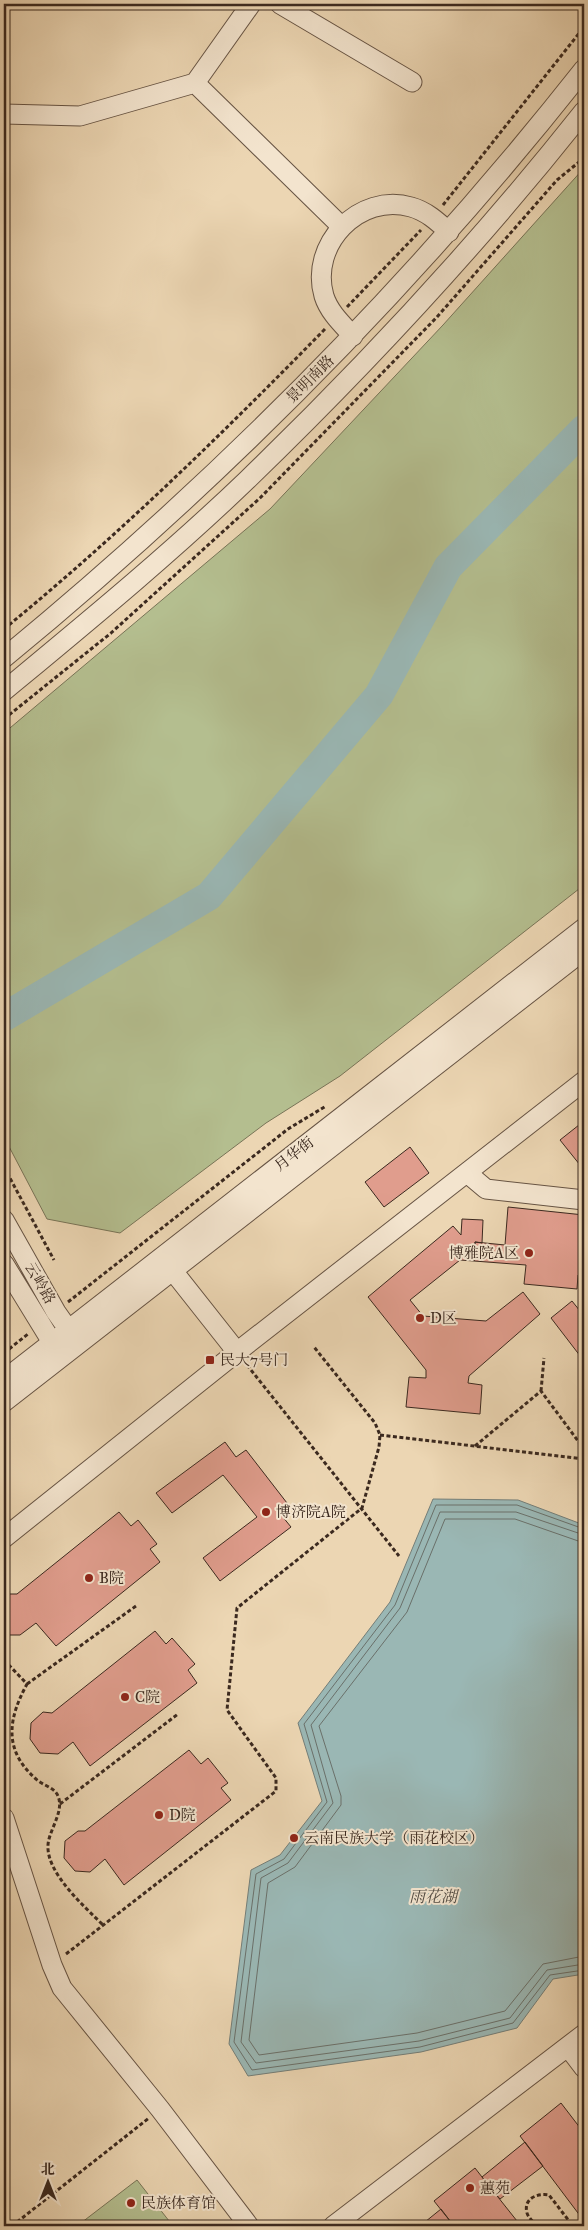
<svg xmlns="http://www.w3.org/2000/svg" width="588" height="2230" font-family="'IM FELL Great Primer','Noto Serif SC',serif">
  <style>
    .green { fill: #b4be8f; stroke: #787457 }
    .water { fill: #9ab7b4; stroke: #747e78 }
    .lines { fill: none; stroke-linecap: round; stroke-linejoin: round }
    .shore { stroke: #6a706a; stroke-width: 1 }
    .river { stroke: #9ab7b4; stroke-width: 29 }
    .building { fill: #e09d8d; stroke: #3b291f }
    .minor-casing { stroke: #675444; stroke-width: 21 }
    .path { stroke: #3b291f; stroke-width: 3; stroke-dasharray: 4 2.5; stroke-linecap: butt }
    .minor { stroke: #f3e4ce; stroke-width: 19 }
    .poi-dot { fill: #8f2418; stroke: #f3e4ce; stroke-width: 2 }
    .labels { text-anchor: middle; stroke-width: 4; stroke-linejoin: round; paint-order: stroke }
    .street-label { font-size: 15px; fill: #3b291f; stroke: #f3e4ce }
    .poi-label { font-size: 15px; fill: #3b291f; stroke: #f3e4ce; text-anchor: start }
    .water-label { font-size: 16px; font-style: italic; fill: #534c44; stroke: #f3e4ce }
  </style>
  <rect width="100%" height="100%" fill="#ecd6b3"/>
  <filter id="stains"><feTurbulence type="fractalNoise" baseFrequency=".004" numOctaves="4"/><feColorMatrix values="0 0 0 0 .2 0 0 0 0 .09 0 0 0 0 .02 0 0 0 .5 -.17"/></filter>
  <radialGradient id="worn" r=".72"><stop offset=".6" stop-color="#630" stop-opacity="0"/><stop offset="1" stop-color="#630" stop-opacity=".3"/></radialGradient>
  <!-- green -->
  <path class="green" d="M584,168V885L340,1076L266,1123L120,1233L47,1219L4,1137V733L270,509L443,325Z
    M137,2180L173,2226H77Z"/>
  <!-- water -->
  <path class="water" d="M433,1499L518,1500L584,1525V1974L553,1979L517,2028L421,2052L248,2076L229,2044L251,1870L280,1855L322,1801L298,1723L390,1602Z"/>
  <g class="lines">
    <!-- shore -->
    <path class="shore" d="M584,1529L517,1505H436L395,1605L304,1724L327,1802L284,1859L256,1874L234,2042L252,2070L420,2047L513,2023L550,1975L584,1970
      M584,1535L516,1512H440L400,1608L311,1725L333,1803L288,1863L261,1878L241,2042L256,2063L419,2041L510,2018L547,1970L584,1964
      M584,1543L515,1519H445L407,1612L319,1726L341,1796V1805L295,1867L268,1883L249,2040L259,2055L417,2033L505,2011L543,1964L584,1956"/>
    <!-- river -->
    <path class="river" d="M4,1017L209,896L379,695L448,567L584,429"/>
  </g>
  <!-- building -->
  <path class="building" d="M584,1121V1170L560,1140Z
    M410,1147L429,1173L384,1207L365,1182Z
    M508,1207L584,1215V1276L578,1275L577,1289L524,1284L526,1265L474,1261L475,1242L505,1245Z
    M462,1219L483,1220L482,1243L475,1242L474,1261L460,1260L410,1300L423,1316L486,1321L523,1292L540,1314L469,1376L468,1383L482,1385L480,1414L406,1407L409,1377L426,1378V1370L368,1297L453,1226L461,1235Z
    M572,1301L584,1316V1361L551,1318Z
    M225,1442L236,1457L246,1450L287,1503L278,1511L291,1527L220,1581L203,1558L257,1517L223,1475L172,1513L156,1493Z
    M119,1512L131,1526L138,1520L157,1544L150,1549L160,1562L56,1646L36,1623L20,1635H5L4,1597L8,1594H17Z
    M155,1631L166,1644L172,1638L195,1664L188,1670L197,1683L90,1766L73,1742L58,1754L40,1753L30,1739L31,1723L43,1712L52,1713Z
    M189,1750L201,1764L208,1758L228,1783L221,1788L231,1800L124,1885L105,1859L90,1872L75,1871L64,1858L65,1841L78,1831H85Z
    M561,2103L584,2133V2221L520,2136Z
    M525,2142L543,2166L500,2199L482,2177Z
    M475,2168L482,2177L521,2226H454L434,2201Z
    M441,2209L454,2226H420Z"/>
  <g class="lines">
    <defs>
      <path id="minor" d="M280,4L412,82
        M195,83L341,226
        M4,114L80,116L195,83L251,4
        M353,336C342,324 329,312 324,296C309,245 359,192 411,207C426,211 437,221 449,232
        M4,658C218,482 412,287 584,69
        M4,691C86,623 170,554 247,480C367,364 481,241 584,111
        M467,1173L486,1189L584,1200
        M4,1220L56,1312L75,1339
        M4,1264L58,1352
        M173,1271L237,1352
        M4,1380L584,928
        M4,1402L584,950
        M4,1538L237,1352L584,1081
        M4,1818L52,1965L62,1988L160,2109L249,2226
        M568,2047L584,2068
        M333,2226L584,2034"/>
    </defs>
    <!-- minor casing -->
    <use href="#minor" class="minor-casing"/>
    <!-- path -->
    <path class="path" d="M443,205L584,27
      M347,307L421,230
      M4,629C119,535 221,435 325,329
      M4,719L111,633L260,498L437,317L557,180L584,158
      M4,1167L54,1260
      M68,1302L288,1129L326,1106
      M4,1353L28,1334
      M247,1365L399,1556
      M541,1391L544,1358
      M380,1435L584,1459
      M475,1446L541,1391L584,1449
      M4,1660L27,1684C8,1719 3,1750 36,1779C42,1785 53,1787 57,1794C66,1810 49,1829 48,1845C46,1873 85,1907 103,1925
      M27,1684L136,1606
      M60,1804L178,1714
      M66,1954L276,1791V1778L227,1710L237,1608L362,1508L379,1447L380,1435L375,1423L314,1347
      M12,2226L149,2118
      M537,2226C534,2223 528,2217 527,2213C523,2198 538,2193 549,2195L573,2226"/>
    <!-- minor -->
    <use href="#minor" class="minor"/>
  </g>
  <!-- markers -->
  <g class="poi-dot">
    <circle cx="529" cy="1253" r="5"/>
    <circle cx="420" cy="1318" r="5"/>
    <rect x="205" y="1355" width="10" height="10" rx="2.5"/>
    <circle cx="266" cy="1512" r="5"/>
    <circle cx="89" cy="1578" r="5"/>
    <circle cx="125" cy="1697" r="5"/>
    <circle cx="159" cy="1815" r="5"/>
    <circle cx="294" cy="1838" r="5"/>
    <circle cx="470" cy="2188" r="5"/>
    <circle cx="131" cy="2203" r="5"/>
  </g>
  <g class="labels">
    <!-- street labels -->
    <g class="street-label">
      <text transform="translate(310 379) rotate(-45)" y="5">景明南路</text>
      <text transform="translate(294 1154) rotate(-38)" y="5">月华街</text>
      <text transform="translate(40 1283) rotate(60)" y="5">云岭路</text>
    </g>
    <!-- poi labels -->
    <g class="poi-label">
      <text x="519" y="1258" text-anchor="end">博雅院A区</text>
      <text x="430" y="1323">D区</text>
      <text x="220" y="1365">民大7号门</text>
      <text x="276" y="1517">博济院A院</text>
      <text x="99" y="1583">B院</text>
      <text x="135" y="1702">C院</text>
      <text x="169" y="1820">D院</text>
      <text x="304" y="1843">云南民族大学（雨花校区）</text>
      <text x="480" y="2193">蕙苑</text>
      <text x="141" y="2208">民族体育馆</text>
    </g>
    <!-- water labels -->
    <g class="water-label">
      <text x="433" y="1902">雨花湖</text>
    </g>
  </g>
  <!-- margin -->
  <rect width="588" height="2230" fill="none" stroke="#ecd6b3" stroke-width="20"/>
  <rect x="5" y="5" width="578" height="2220" fill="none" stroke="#3b291f" stroke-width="2.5"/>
  <rect x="10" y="10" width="568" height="2210" fill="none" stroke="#3b291f"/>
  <!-- north arrow -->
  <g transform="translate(48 2182)" stroke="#f3e4ce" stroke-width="4" paint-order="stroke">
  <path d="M0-4L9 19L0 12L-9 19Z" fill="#3b291f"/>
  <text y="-8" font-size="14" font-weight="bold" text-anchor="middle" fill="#3b291f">北</text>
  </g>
  <rect width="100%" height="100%" filter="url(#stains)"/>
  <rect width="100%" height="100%" fill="url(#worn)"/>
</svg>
